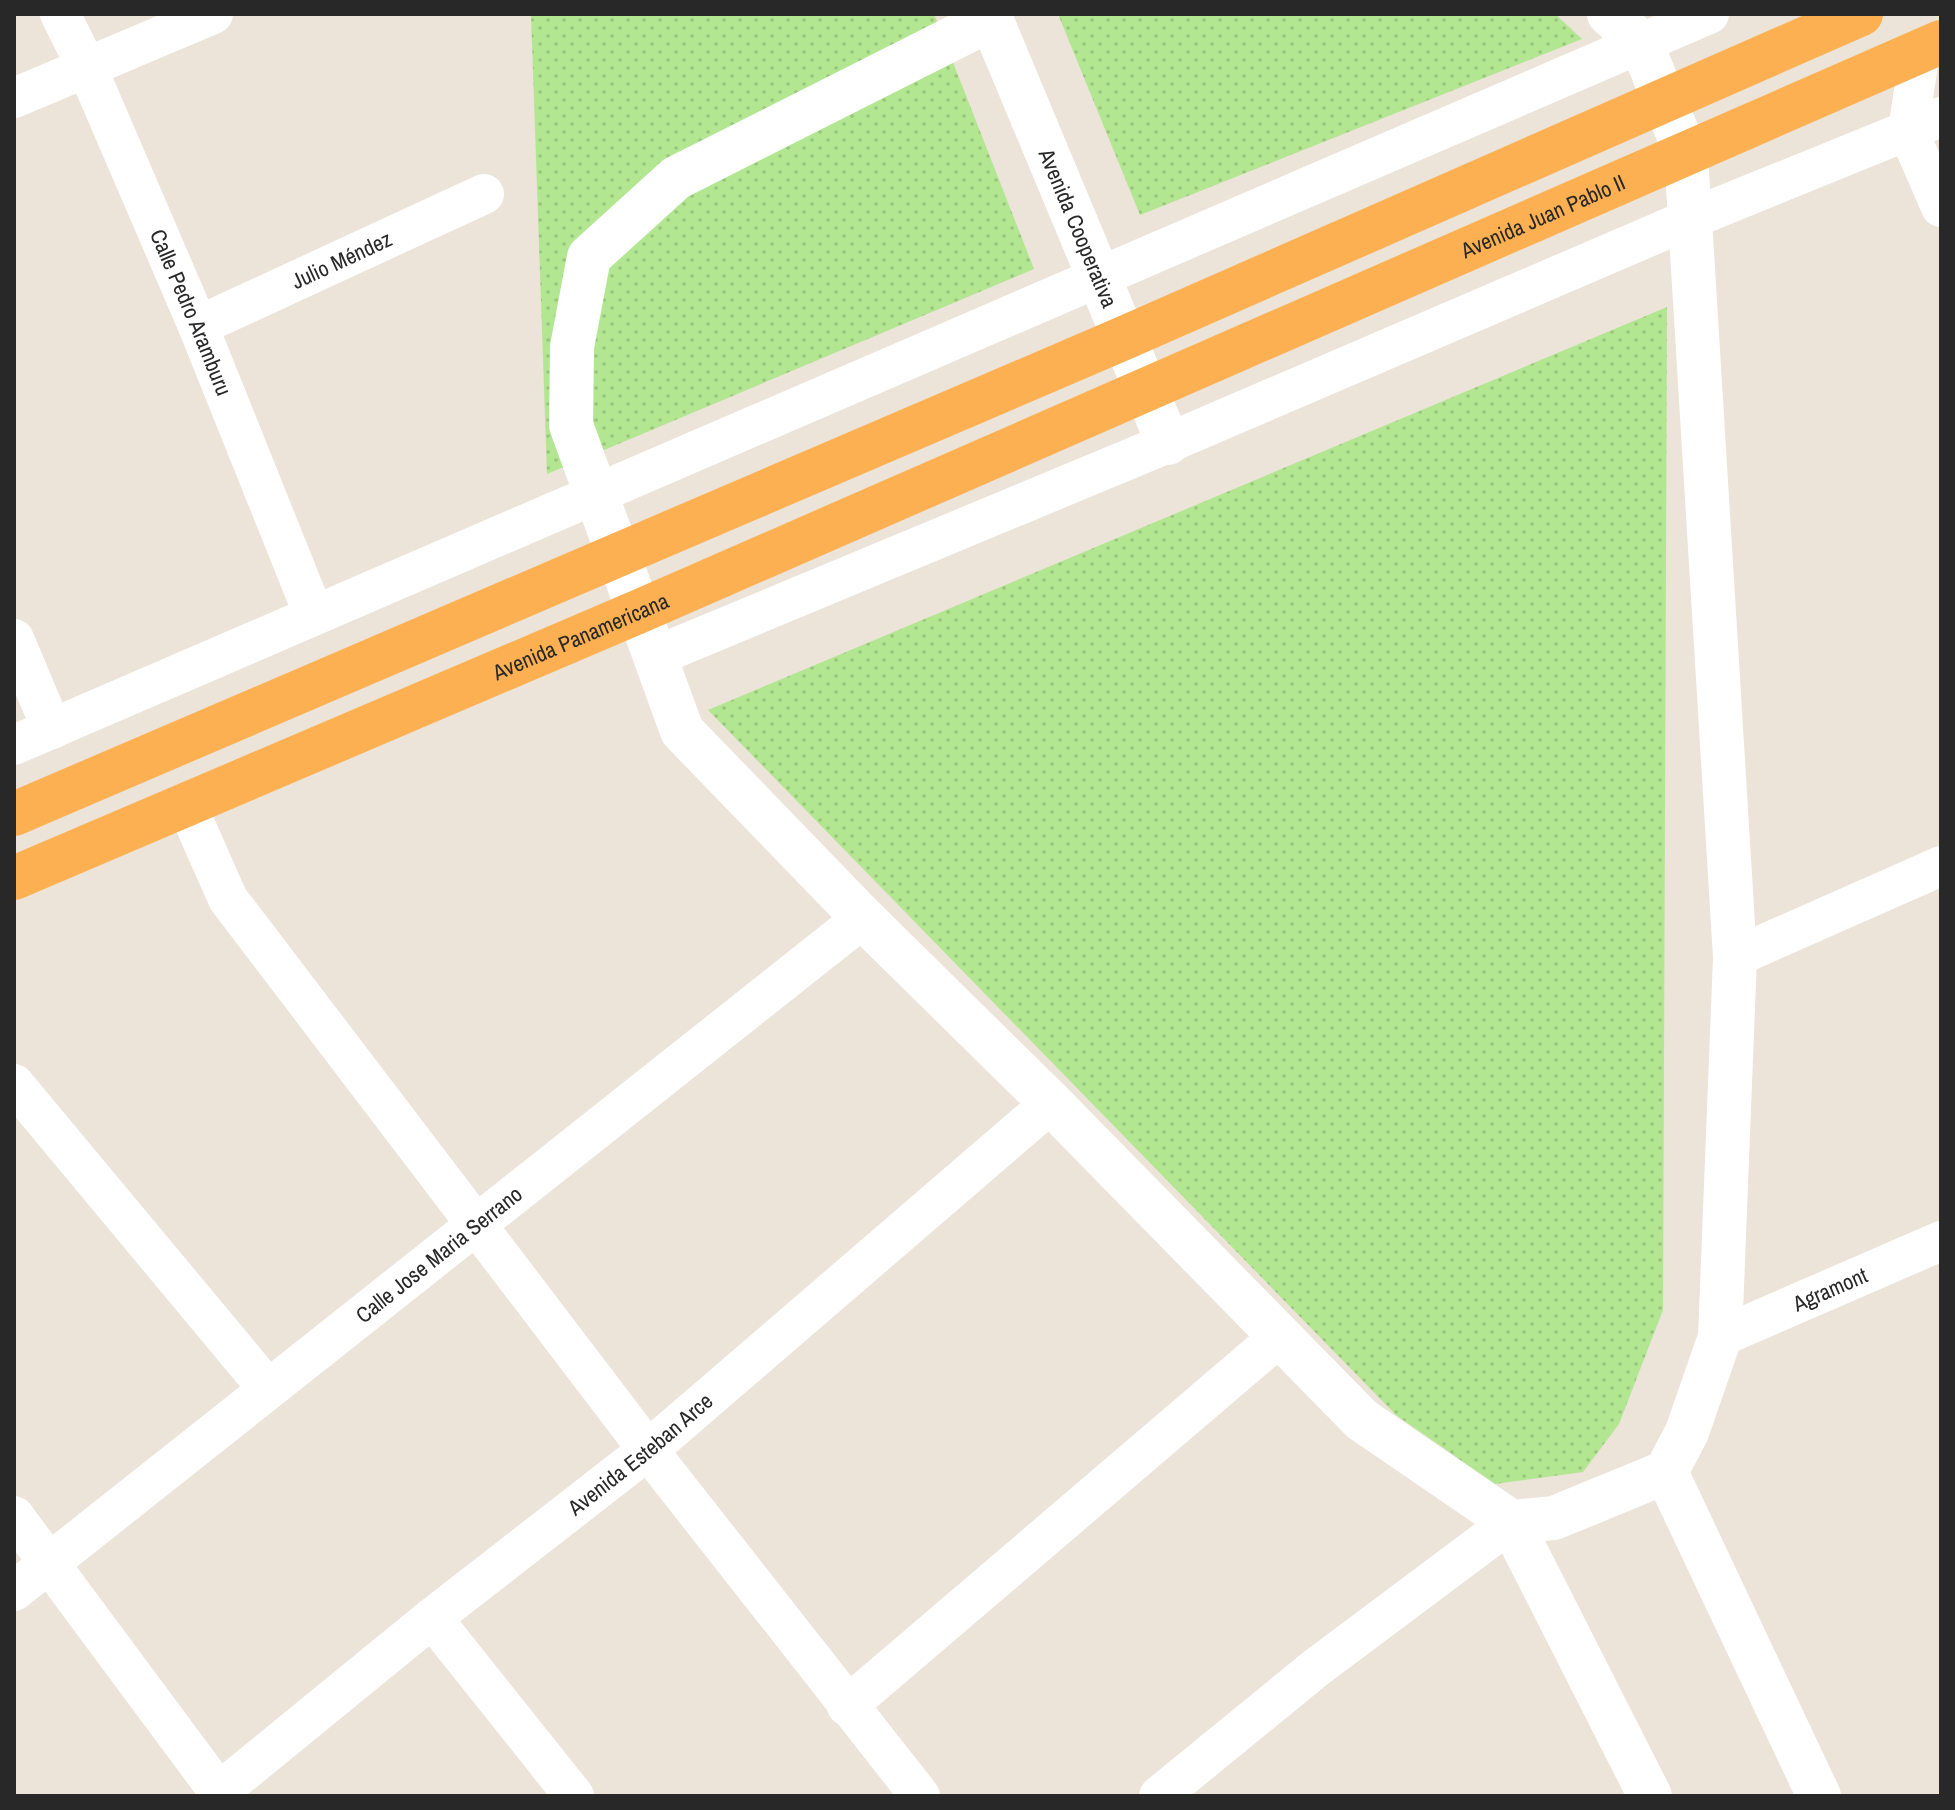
<svg xmlns="http://www.w3.org/2000/svg" width="1955" height="1810" font-family="'Archivo Narrow',sans-serif">
  <style>
    .grass { fill: url(#grass-dots) }
    .lines { fill: none; stroke-linecap: round; stroke-linejoin: round }
    .minor { stroke: #fff; stroke-width: 40 }
    .tertiary { stroke: #fff; stroke-width: 44 }
    .trunk { stroke: #fcb051; stroke-width: 44 }
    .labels { text-anchor: middle; stroke-width: 8; stroke-linejoin: round; paint-order: stroke }
    .street-label { font-size: 22px; fill: #282828; stroke: #fff }
  </style>
  <defs>
    <pattern id="grass-dots" width="8" height="8" patternUnits="userSpaceOnUse" patternTransform="scale(2)"><rect width="8" height="8" fill="#b2e691"/><path d="M2 2h.1M6 6h.1" fill="none" stroke="#99c57d" stroke-width="1.8" stroke-linecap="round"/></pattern>
  </defs>
  <rect width="100%" height="100%" fill="#ece3d9"/>
  <!-- grass -->
  <path class="grass" d="M531,14H934L1034,269L547,474Z
    M1058,14H1555L1582,39L1140,215Z
    M1667,307L1663,1310L1619,1424L1583,1472L1495,1484L1396,1415L708,710Z"/>
  <g class="lines">
    <!-- minor -->
    <g class="minor">
      <path id="s1" d="M60,14L87,68L198,326L314,615"/>
      <path d="M1920,51L1908,131L1941,207"/>
      <path d="M14,98L213,14"/>
      <path id="s2" d="M198,326L484,194"/>
      <path d="M14,639L52,729"/>
      <path d="M656,656L1168,443L1690,219L1941,117"/>
      <path d="M14,745L1709,14"/>
      <path d="M186,804L228,899L648,1450L920,1796"/>
      <path d="M1735,957L1941,866"/>
      <path d="M14,1084L268,1389"/>
      <path id="s3" d="M1720,1337L1941,1241"/>
      <path d="M14,1516L222,1796"/>
      <path id="s4" d="M14,1591L863,918"/>
      <path d="M432,1618L574,1796"/>
      <path d="M847,1706L1279,1337"/>
      <path id="s5" d="M219,1792L432,1618L648,1450L1051,1103"/>
      <path d="M1159,1796L1317,1667L1511,1522"/>
    </g>
    <!-- tertiary -->
    <g class="tertiary">
      <path id="s6" d="M989,14L1168,443"/>
      <path d="M991,19L676,178L589,257L572,347L571,425L682,731L863,918L1051,1103L1362,1420L1511,1522L1650,1796"/>
      <path d="M1666,1472L1819,1796"/>
      <path d="M1511,1522L1554,1518L1666,1472L1687,1432L1720,1337L1735,957L1686,154L1641,43L1609,14"/>
    </g>
    <!-- trunk -->
    <g class="trunk">
      <path d="M14,814L1124,338L1861,14"/>
      <path id="s7" d="M14,878L640,611L1941,42"/>
    </g>
  </g>
  <g class="labels">
    <!-- street labels -->
    <g class="street-label">
      <text dy="8" stroke="none"><textPath href="#s7" startOffset="1666">Avenida Juan Pablo II</textPath></text>
      <text dy="8" stroke="none"><textPath href="#s6" startOffset="232">Avenida Cooperativa</textPath></text>
      <text dy="8" stroke="none"><textPath href="#s2" startOffset="158">Julio Méndez</textPath></text>
      <text dy="8" stroke="none"><textPath href="#s1" startOffset="326">Calle Pedro Aramburu</textPath></text>
      <text dy="8" stroke="none"><textPath href="#s7" startOffset="616">Avenida Panamericana</textPath></text>
      <text dy="8" stroke="none"><textPath href="#s4" startOffset="542">Calle Jose Maria Serrano</textPath></text>
      <text dy="8" stroke="none"><textPath href="#s3" startOffset="120">Agramont</textPath></text>
      <text dy="8" stroke="none"><textPath href="#s5" startOffset="540">Avenida Esteban Arce</textPath></text>
    </g>
  </g>
  <!-- border -->
  <rect width="1955" height="1810" fill="none" stroke="#282828" stroke-width="32"/>
</svg>
